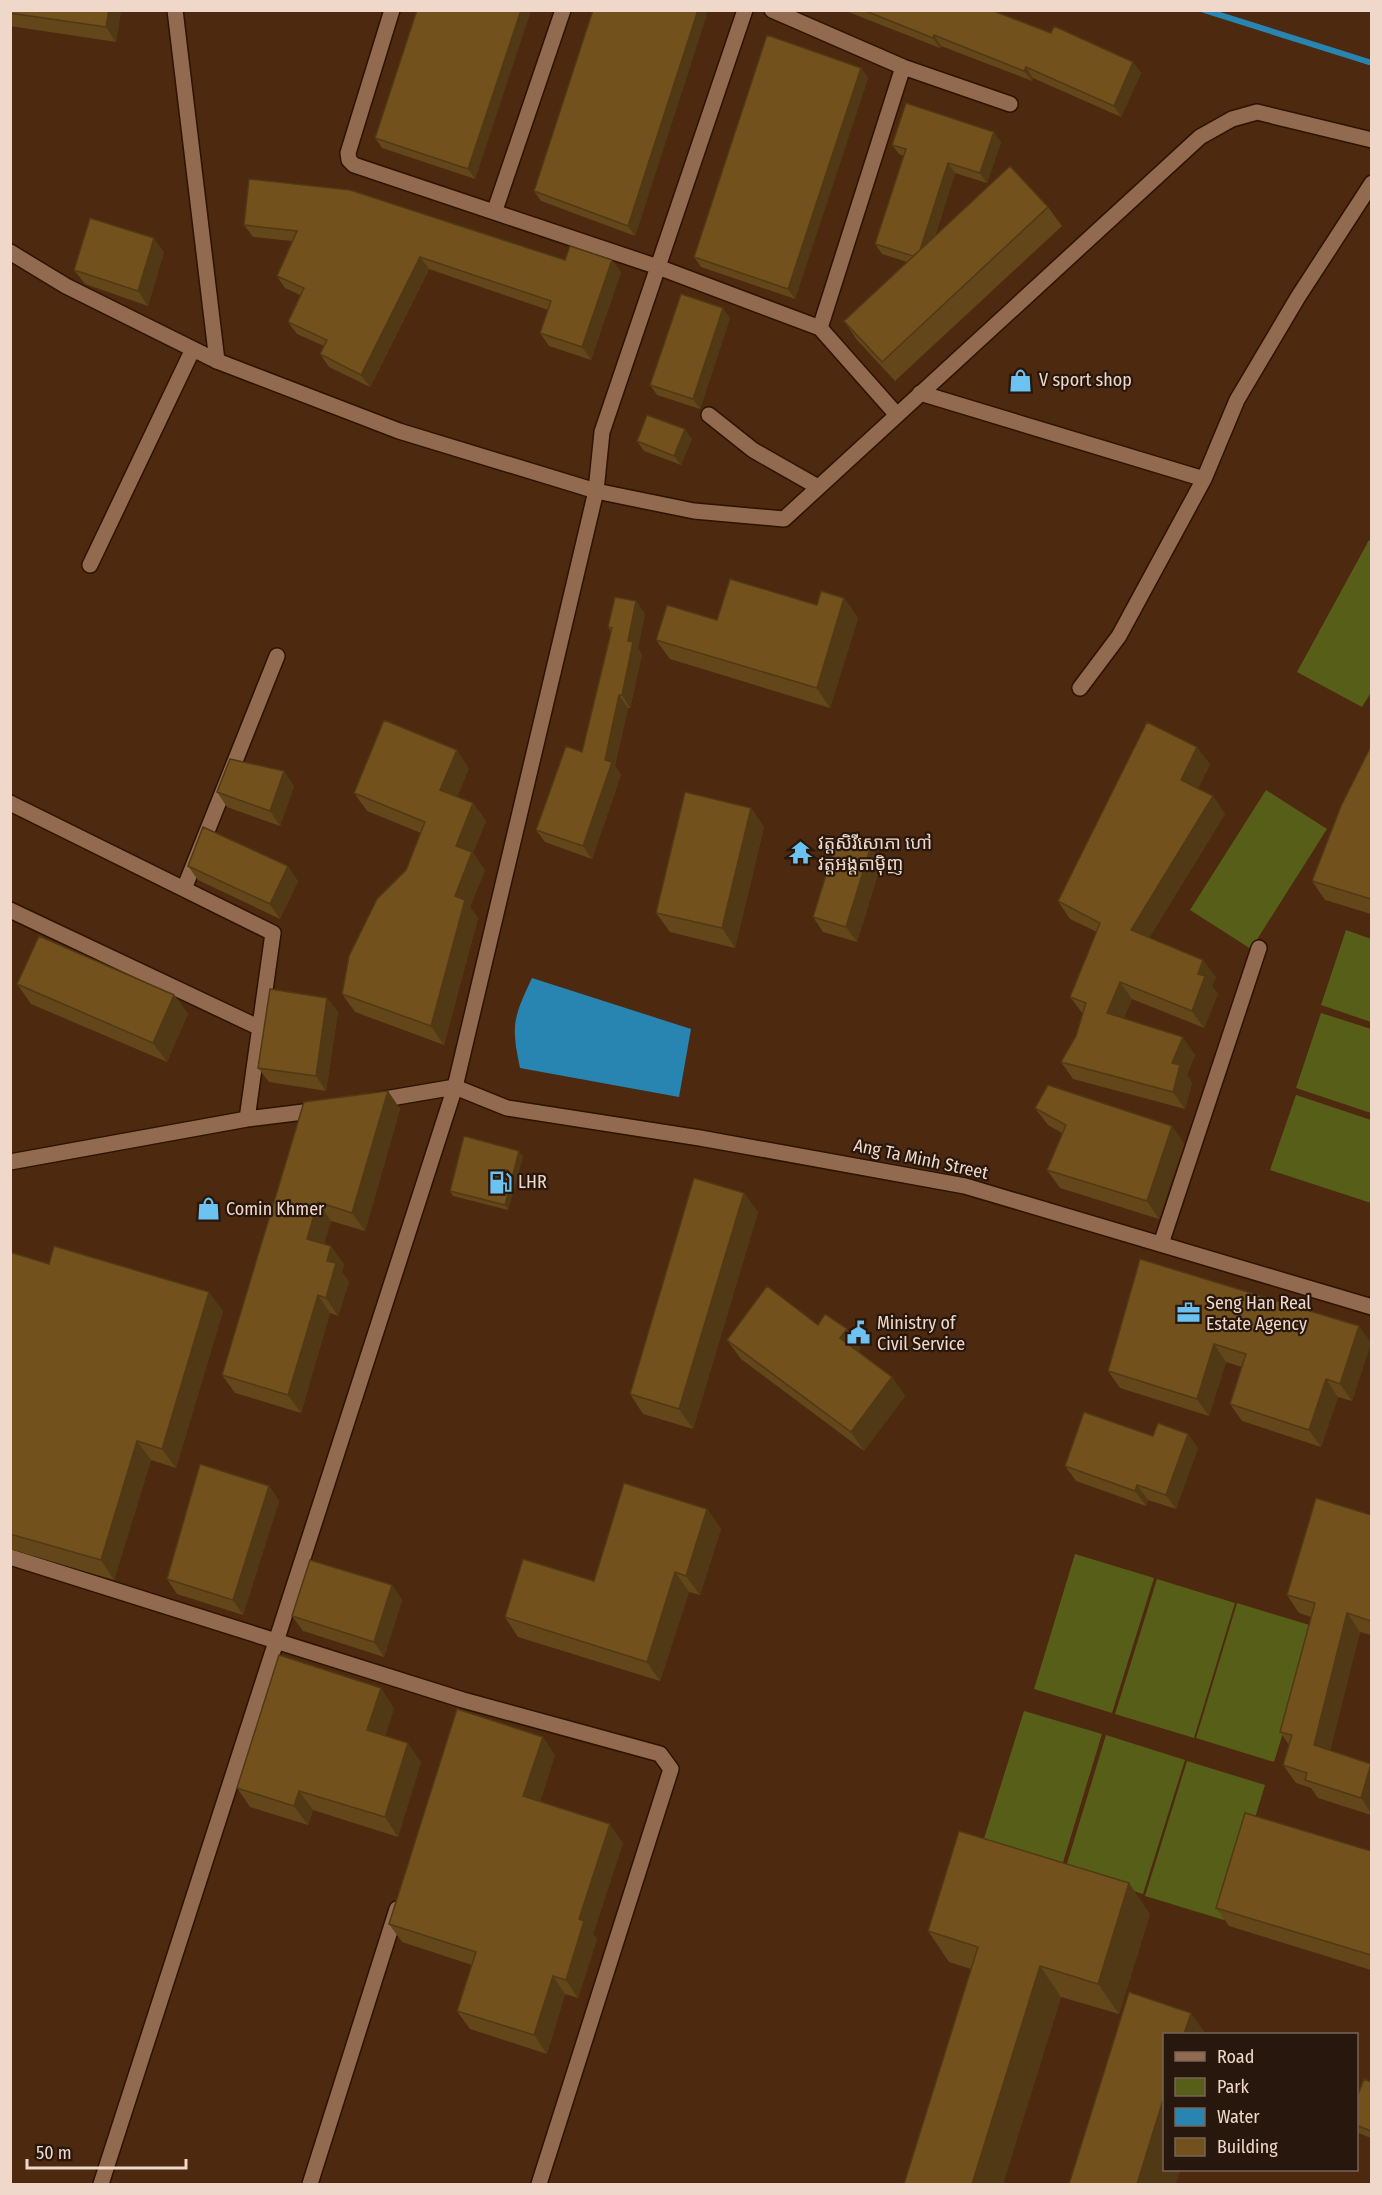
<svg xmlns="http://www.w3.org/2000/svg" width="1382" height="2195" font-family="'Fira Sans Condensed','Noto Sans Khmer',sans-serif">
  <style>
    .green { fill: #575e18 }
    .water { fill: #2885b2 }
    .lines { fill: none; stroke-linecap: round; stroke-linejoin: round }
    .stream { stroke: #2885b2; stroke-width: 6 }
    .minor-casing { stroke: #2d1301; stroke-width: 18 }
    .tertiary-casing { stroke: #2d1301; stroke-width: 18 }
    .minor { stroke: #926a4f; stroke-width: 15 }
    .tertiary { stroke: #926a4f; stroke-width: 15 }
    .wall { fill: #634619 }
    .shaded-wall { fill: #503914 }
    .building { fill: #73511d; stroke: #503914; stroke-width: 1.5 }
    .labels { text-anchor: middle; stroke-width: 4.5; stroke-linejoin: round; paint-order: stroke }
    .poi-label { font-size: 18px; fill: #efd8ca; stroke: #27170c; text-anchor: start }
    .street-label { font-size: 18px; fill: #efd8ca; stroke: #27170c }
  </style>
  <rect width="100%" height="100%" fill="#4c290f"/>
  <!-- green -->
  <path class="green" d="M1369,540L1372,542V691L1362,707L1297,672Z
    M1266,790L1327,829L1251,949L1190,910Z
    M1346,930L1371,939V1022L1321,1005Z
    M1321,1013L1371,1029V1113L1296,1088Z
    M1296,1095L1371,1120V1203L1270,1170Z
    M1075,1554L1154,1578L1112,1713L1034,1689Z
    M1157,1579L1235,1603L1194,1738L1115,1714Z
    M1237,1603L1316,1627L1274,1762L1196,1738Z
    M1024,1711L1102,1734L1061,1869L982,1845Z
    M1106,1735L1185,1760L1143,1894L1065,1870Z
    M1187,1761L1265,1785L1224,1920L1145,1896Z"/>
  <!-- water -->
  <path class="water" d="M532,978L691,1029L679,1097L520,1068C511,1025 513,1018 532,978Z"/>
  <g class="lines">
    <!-- stream -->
    <path class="stream" d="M1204,10L1372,63"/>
    <defs>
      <path id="minor" d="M392,10L348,153L349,160L354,165L658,267L820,328L897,415
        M772,10L903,67L1010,104
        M495,210L563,10
        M10,252L66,286L217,361
        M820,328L903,67
        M920,393L1204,479
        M709,415L753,450L818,487
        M596,491L602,432L745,10
        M90,565L192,351
        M1080,688L1119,636L1204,479L1237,400L1298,297L1372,183
        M10,803L273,933L247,1119
        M184,889L277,656
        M10,910L260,1028
        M10,1162L247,1119L320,1110
        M1161,1244L1259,948
        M10,1557L463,1700L660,1754L671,1769L539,2184
        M101,2184L455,1087L373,1101
        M310,2184L397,1909"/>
      <path id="tertiary" d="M175,10L217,361L399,431L596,491L694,511L784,519L1200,137L1232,119L1257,112L1372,140
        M596,491L455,1087L507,1108L700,1138L965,1186L1372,1307"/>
    </defs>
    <!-- minor casing -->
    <use href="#minor" class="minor-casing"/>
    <!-- tertiary casing -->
    <use href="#tertiary" class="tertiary-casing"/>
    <!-- minor -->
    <use href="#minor" class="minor"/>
    <!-- tertiary -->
    <use href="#tertiary" class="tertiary"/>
  </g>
  <!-- wall -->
  <path class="wall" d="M10,10H121L116,42L10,26Z
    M417,10H531L475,179L382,148L375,138Z
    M843,10H991L1051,33L1133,62L1141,73L1121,117L1033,78L1032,81L941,46L940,48Z
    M707,14L635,236L541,201L534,191Z
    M861,68L868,78L795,299L701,267L694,257Z
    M1001,142L987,183L955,173L935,236L1048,207L1062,226L895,381L857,340L844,321L907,262L882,254L875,244L904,156L899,154L892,145Z
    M244,225L565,260H612L621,272L591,360L549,346L540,333L548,310L429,269L370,387L329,367L320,354L324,346L297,334L288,322L300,295L285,288L277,276L292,241L253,237Z
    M164,252L148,306L85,284L74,270Z
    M730,318L700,409L657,395L650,385Z
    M692,439L681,465L644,451L637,441Z
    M844,598L858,618L830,708L670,659L656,640L717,620L817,605Z
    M636,601L645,614L638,648L642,655L630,708H628L615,766L621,775L592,859L545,842L536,830L582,752L611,632L608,627Z
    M1371,746V914L1325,900L1312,881Z
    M1210,764L1198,788L1213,796L1225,814L1149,938L1216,977L1212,986L1218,994L1204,1028L1132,999L1124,1018L1195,1055L1187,1075L1192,1083L1185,1109L1073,1079L1061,1062L1076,1036L1083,1014L1070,997L1097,932L1070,919L1058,901Z
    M469,768L457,797L473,803L486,821L473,853L485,870L470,907L478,918L444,1045L355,1012L342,994L406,870L421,833L367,811L354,793Z
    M294,786L280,826L227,807L217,792Z
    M751,808L764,827L735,948L670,932L656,913Z
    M882,861L857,942L823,932L813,917Z
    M188,866L298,881L280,919L198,880Z
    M17,984L174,995L188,1014L167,1062L31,1004Z
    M327,998L338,1012L326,1091L269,1082L258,1068Z
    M388,1091L400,1109L365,1231L331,1221L324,1244L344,1264L342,1272L349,1282L338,1316L330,1313L301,1413L235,1393L222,1375L304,1102Z
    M1035,1108L1172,1126L1184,1144L1159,1219L1060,1188L1047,1170L1062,1133L1048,1125Z
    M523,1156L508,1210L453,1196L450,1191Z
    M744,1193L758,1212L693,1429L643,1414L630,1394Z
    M10,1252L49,1264L223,1311L176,1468L151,1460L114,1580L10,1549Z
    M1140,1259L1359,1326L1371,1343L1352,1401L1338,1397L1321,1447L1242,1421L1230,1404L1242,1367L1226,1362L1209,1416L1120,1388L1108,1371Z
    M818,1325L861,1348L858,1352L892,1377L905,1396L864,1451L741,1359L727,1340Z
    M1188,1434L1198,1448L1176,1509L1148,1500L1146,1506L1076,1481L1065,1466L1153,1436Z
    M269,1486L279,1501L243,1615L177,1594L167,1579Z
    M707,1509L721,1529L700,1595L689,1592L660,1681L518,1637L505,1617L594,1581Z
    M1371,1515V1635L1360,1632L1330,1750L1371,1764V1815L1318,1798L1311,1788L1296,1783L1283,1765L1289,1745L1280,1732L1311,1617L1299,1613L1287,1595Z
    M392,1585L402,1600L384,1657L303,1631L292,1616Z
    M394,1708L385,1736L421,1762L398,1837L313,1810L308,1825L250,1807L237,1788Z
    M555,1755L540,1802L623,1843L593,1934L597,1939L578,1998L565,1994L547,2054L470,2029L457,2011L472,1965L402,1942L389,1924Z
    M1371,1851V1970L1229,1926L1216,1908Z
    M1150,1914L1119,2014L1061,1997L1003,2184H904L971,1969L949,1962L928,1931Z
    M1371,2082V2138L1356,2132V2100Z"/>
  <!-- shaded-wall -->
  <path class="shaded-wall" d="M109,10H121L116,42L106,27Z
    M521,10H531L475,179L468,169Z
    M698,10H705L707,14L635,236L628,226Z
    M934,35L941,46L940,48L933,38Z
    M1133,62L1141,73L1121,117L1114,106Z
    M1026,67L1033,78L1032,81L1024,71Z
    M861,68L868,78L795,299L788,289Z
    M994,132L1001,142L987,183L980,173Z
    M948,163L955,173L924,268L917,258Z
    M154,238L164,252L148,306L138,291Z
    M420,257L429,269L370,387L361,375Z
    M612,260L621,272L591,360L582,347Z
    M723,308L730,318L700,409L693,399Z
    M685,429L692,439L681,465L674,456Z
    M844,598L858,618L830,708L817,688Z
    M636,601L645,614L638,648L642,655L630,708L622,695L628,641Z
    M619,695L628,708L615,766L621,775L592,859L583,846L605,760Z
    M1197,747L1210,764L1193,797L1181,780Z
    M457,750L469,768L453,808L440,790Z
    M284,771L294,786L280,826L270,811Z
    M1213,796L1225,814L1143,948L1131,930Z
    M473,803L486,821L473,853L485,870L470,907L478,918L444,1045L431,1026L455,896L456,846Z
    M751,808L764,827L735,948L722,928Z
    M871,846L882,861L857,942L846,927Z
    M288,866L298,881L280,919L270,904Z
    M1203,960L1216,977L1212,986L1218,994L1204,1028L1192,1011L1198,974Z
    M1120,982L1132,999L1119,1030L1107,1013Z
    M174,995L188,1014L167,1062L153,1043Z
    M327,998L338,1012L326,1091L316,1076Z
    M1183,1037L1195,1055L1187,1075L1192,1083L1185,1109L1173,1092L1172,1063Z
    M388,1091L400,1109L365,1231L352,1213Z
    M1172,1126L1184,1144L1159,1219L1147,1201Z
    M519,1151L523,1156L508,1210L505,1205Z
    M744,1193L758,1212L693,1429L679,1409Z
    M318,1202L331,1221L320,1257L307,1239Z
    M331,1246L344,1264L342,1272L349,1282L338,1316L326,1298L327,1261Z
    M209,1292L223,1311L176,1468L162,1449Z
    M318,1295L330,1313L301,1413L288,1395Z
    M1359,1326L1371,1343L1352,1401L1340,1384Z
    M847,1329L861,1348L854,1358L840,1338Z
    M1214,1344L1226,1362L1209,1416L1197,1399Z
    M892,1377L905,1396L864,1451L851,1432Z
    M1326,1379L1338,1397L1321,1447L1309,1430Z
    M1188,1434L1198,1448L1176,1509L1166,1495Z
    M137,1441L151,1460L114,1580L101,1560Z
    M1137,1485L1148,1500L1146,1506L1135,1491Z
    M269,1486L279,1501L243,1615L233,1600Z
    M707,1509L721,1529L700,1595L686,1576Z
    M675,1572L689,1592L660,1681L647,1662Z
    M392,1585L402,1600L384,1657L374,1642Z
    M1347,1613L1360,1632L1327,1764L1314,1745Z
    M381,1688L394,1708L381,1750L367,1730Z
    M543,1737L555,1755L536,1814L523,1796Z
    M408,1743L421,1762L398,1837L385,1817Z
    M1371,1766V1813L1361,1798Z
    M299,1791L313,1810L308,1825L294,1806Z
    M610,1824L623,1843L593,1934L597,1939L578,1998L566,1980L579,1919Z
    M1129,1883L1150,1914L1119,2014L1098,1984Z
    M1040,1966L1061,1997L1003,2184H972Z
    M553,1976L565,1994L547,2054L534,2035Z
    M1191,2013L1206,2034H1184Z
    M1164,2097V2169H1181L1176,2184H1137Z"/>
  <!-- building -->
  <path class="building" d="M10,10H109L106,27L10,13Z
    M417,10H521L468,169L375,138Z
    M593,10H698L628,226L534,191Z
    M863,10H991L1051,33L1054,26L1133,62L1114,106L1026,67L1024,71L934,35L933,38Z
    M767,35L861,68L788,289L694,257Z
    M906,103L994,132L980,173L948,163L920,250L913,256L875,244L906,149L892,145Z
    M1010,166L1048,207L882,362L844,321Z
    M249,179L350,190L565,260L570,246L612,260L582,347L540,333L551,301L420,257L361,375L320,354L327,340L288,322L304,288L277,276L297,231L244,225Z
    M90,218L154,238L138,291L74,270Z
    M681,294L723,308L693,399L650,385Z
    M647,415L685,429L674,456L637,441Z
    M730,579L817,605L821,591L844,598L817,688L656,640L667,605L717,620Z
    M615,597L636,601L628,641L633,642L622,695H619L605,760L612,762L583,846L536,830L566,746L582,752L612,628L608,627Z
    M384,720L457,750L440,790L473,803L456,846L472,852L455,896L465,900L431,1026L342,994L349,956L377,899L406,870L425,822L354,793Z
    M1147,722L1197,747L1181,780L1213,796L1131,930L1203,960L1198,974L1205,976L1192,1011L1120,982L1107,1013L1183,1037L1172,1063L1180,1065L1173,1092L1061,1062L1076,1036L1086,1003L1070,997L1100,923L1058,901Z
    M1371,746V899L1312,881L1341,806Z
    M230,759L284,771L270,811L217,792Z
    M685,792L751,808L722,928L656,913Z
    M203,827L288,866L270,904L188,866Z
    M838,836L871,846L846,927L813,917Z
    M39,936L174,995L153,1043L17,984Z
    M270,989L327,998L316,1076L258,1068Z
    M1048,1085L1172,1126L1147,1201L1047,1170L1066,1125L1035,1108Z
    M388,1091L352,1213L318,1202L307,1239L331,1246L327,1261L336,1263L326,1298L318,1295L288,1395L222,1375L304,1102Z
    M464,1136L519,1151L505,1205L450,1191Z
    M694,1178L744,1193L679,1409L630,1394Z
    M54,1246L209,1292L162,1449L137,1441L101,1560L10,1534V1252L49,1264Z
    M1140,1259L1359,1326L1340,1384L1326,1379L1309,1430L1230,1404L1246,1354L1214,1344L1197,1399L1108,1371Z
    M767,1286L818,1325L825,1314L847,1329L840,1338L892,1377L851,1432L727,1340Z
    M1084,1412L1153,1436L1158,1423L1188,1434L1166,1495L1137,1485L1135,1491L1065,1466Z
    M200,1464L269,1486L233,1600L167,1579Z
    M624,1483L707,1509L686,1576L675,1572L647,1662L505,1617L523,1559L594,1581Z
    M1316,1498L1371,1515V1621L1347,1613L1314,1745L1371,1764L1361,1798L1305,1780L1307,1773L1283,1765L1292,1735L1280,1732L1315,1603L1287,1595Z
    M310,1560L392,1585L374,1642L292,1616Z
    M279,1655L381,1688L367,1730L408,1743L385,1817L299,1791L294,1806L237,1788Z
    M457,1709L543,1737L523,1796L610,1824L579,1919L584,1921L566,1980L553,1976L534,2035L457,2011L476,1952L389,1924Z
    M1245,1813L1371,1851V1955L1216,1908Z
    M959,1831L1129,1883L1098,1984L1040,1966L972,2184H904L978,1947L928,1931Z
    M1129,1992L1191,2013L1184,2034H1164V2097L1137,2184H1069Z
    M1364,2079L1371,2082V2131L1356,2125V2100Z"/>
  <!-- icons -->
  <defs>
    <symbol id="shop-bare" viewBox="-9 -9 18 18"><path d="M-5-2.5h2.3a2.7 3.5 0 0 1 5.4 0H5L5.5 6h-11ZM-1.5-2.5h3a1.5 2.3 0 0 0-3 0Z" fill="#6cc3f2" stroke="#27170c" stroke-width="2.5" paint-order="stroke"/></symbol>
    <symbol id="temple-bare" viewBox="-9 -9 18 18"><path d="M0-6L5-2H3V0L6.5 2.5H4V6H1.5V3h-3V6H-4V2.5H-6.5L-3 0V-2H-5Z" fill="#6cc3f2" stroke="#27170c" stroke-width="2.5" paint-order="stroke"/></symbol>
    <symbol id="fuel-bare" viewBox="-9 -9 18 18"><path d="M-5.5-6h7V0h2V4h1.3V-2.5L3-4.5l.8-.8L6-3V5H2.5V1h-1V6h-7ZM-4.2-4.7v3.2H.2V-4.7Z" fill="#6cc3f2" stroke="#27170c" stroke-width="2.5" paint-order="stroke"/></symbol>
    <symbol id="office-bare" viewBox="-9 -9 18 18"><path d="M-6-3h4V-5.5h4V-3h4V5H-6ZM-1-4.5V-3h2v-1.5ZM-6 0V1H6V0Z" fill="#6cc3f2" stroke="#27170c" stroke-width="2.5" paint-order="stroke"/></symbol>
    <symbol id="civic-bare" viewBox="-9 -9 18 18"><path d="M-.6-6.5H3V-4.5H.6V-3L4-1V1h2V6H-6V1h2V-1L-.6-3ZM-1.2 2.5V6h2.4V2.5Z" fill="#6cc3f2" stroke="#27170c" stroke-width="2.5" paint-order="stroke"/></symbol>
  </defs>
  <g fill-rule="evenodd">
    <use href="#shop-bare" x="1004" y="364" width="33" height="33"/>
    <use href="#temple-bare" x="784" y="836" width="33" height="33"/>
    <use href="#fuel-bare" x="484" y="1166" width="33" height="33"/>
    <use href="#shop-bare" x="192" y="1192" width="33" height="33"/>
    <use href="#office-bare" x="1172" y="1296" width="33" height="33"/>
    <use href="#civic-bare" x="842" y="1316" width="33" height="33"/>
  </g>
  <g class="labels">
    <!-- poi labels -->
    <g class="poi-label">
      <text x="1039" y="386">V sport shop</text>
      <text x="818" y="849">វត្តសិរីសោភា ហៅ<tspan x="818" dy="21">វត្តអង្តតាម៉ិញ</tspan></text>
      <text x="518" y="1188">LHR</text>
      <text x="226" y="1215">Comin Khmer</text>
      <text x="1206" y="1309">Seng Han Real<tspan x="1206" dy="21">Estate Agency</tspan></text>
      <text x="877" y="1329">Ministry of<tspan x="877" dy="21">Civil Service</tspan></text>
    </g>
    <!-- street labels -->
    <g class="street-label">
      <text transform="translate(921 1159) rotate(12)" y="6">Ang Ta Minh Street</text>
    </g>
  </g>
  <!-- border -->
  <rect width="1382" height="2195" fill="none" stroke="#efd8ca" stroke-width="24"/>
  <!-- legend -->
  <rect x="1163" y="2033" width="195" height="138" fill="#27170c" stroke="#776458" stroke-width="1.5"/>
  <rect x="1175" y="2052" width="30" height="9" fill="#926a4f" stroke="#776458" stroke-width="1.5"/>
  <text x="1217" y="2063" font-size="18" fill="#efd8ca">Road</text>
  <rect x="1175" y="2078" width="30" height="18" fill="#575e18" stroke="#776458" stroke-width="1.5"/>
  <text x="1217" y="2093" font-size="18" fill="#efd8ca">Park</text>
  <rect x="1175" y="2108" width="30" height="18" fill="#2885b2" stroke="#776458" stroke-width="1.5"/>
  <text x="1217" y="2123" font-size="18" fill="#efd8ca">Water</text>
  <rect x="1175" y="2138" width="30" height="18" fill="#73511d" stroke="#776458" stroke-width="1.5"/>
  <text x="1217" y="2153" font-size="18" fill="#efd8ca">Building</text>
  <!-- scale -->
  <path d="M27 2159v9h159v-9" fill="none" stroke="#efd8ca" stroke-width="3"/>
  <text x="36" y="2159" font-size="18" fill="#efd8ca" stroke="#27170c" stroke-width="4.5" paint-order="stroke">50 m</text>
</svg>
